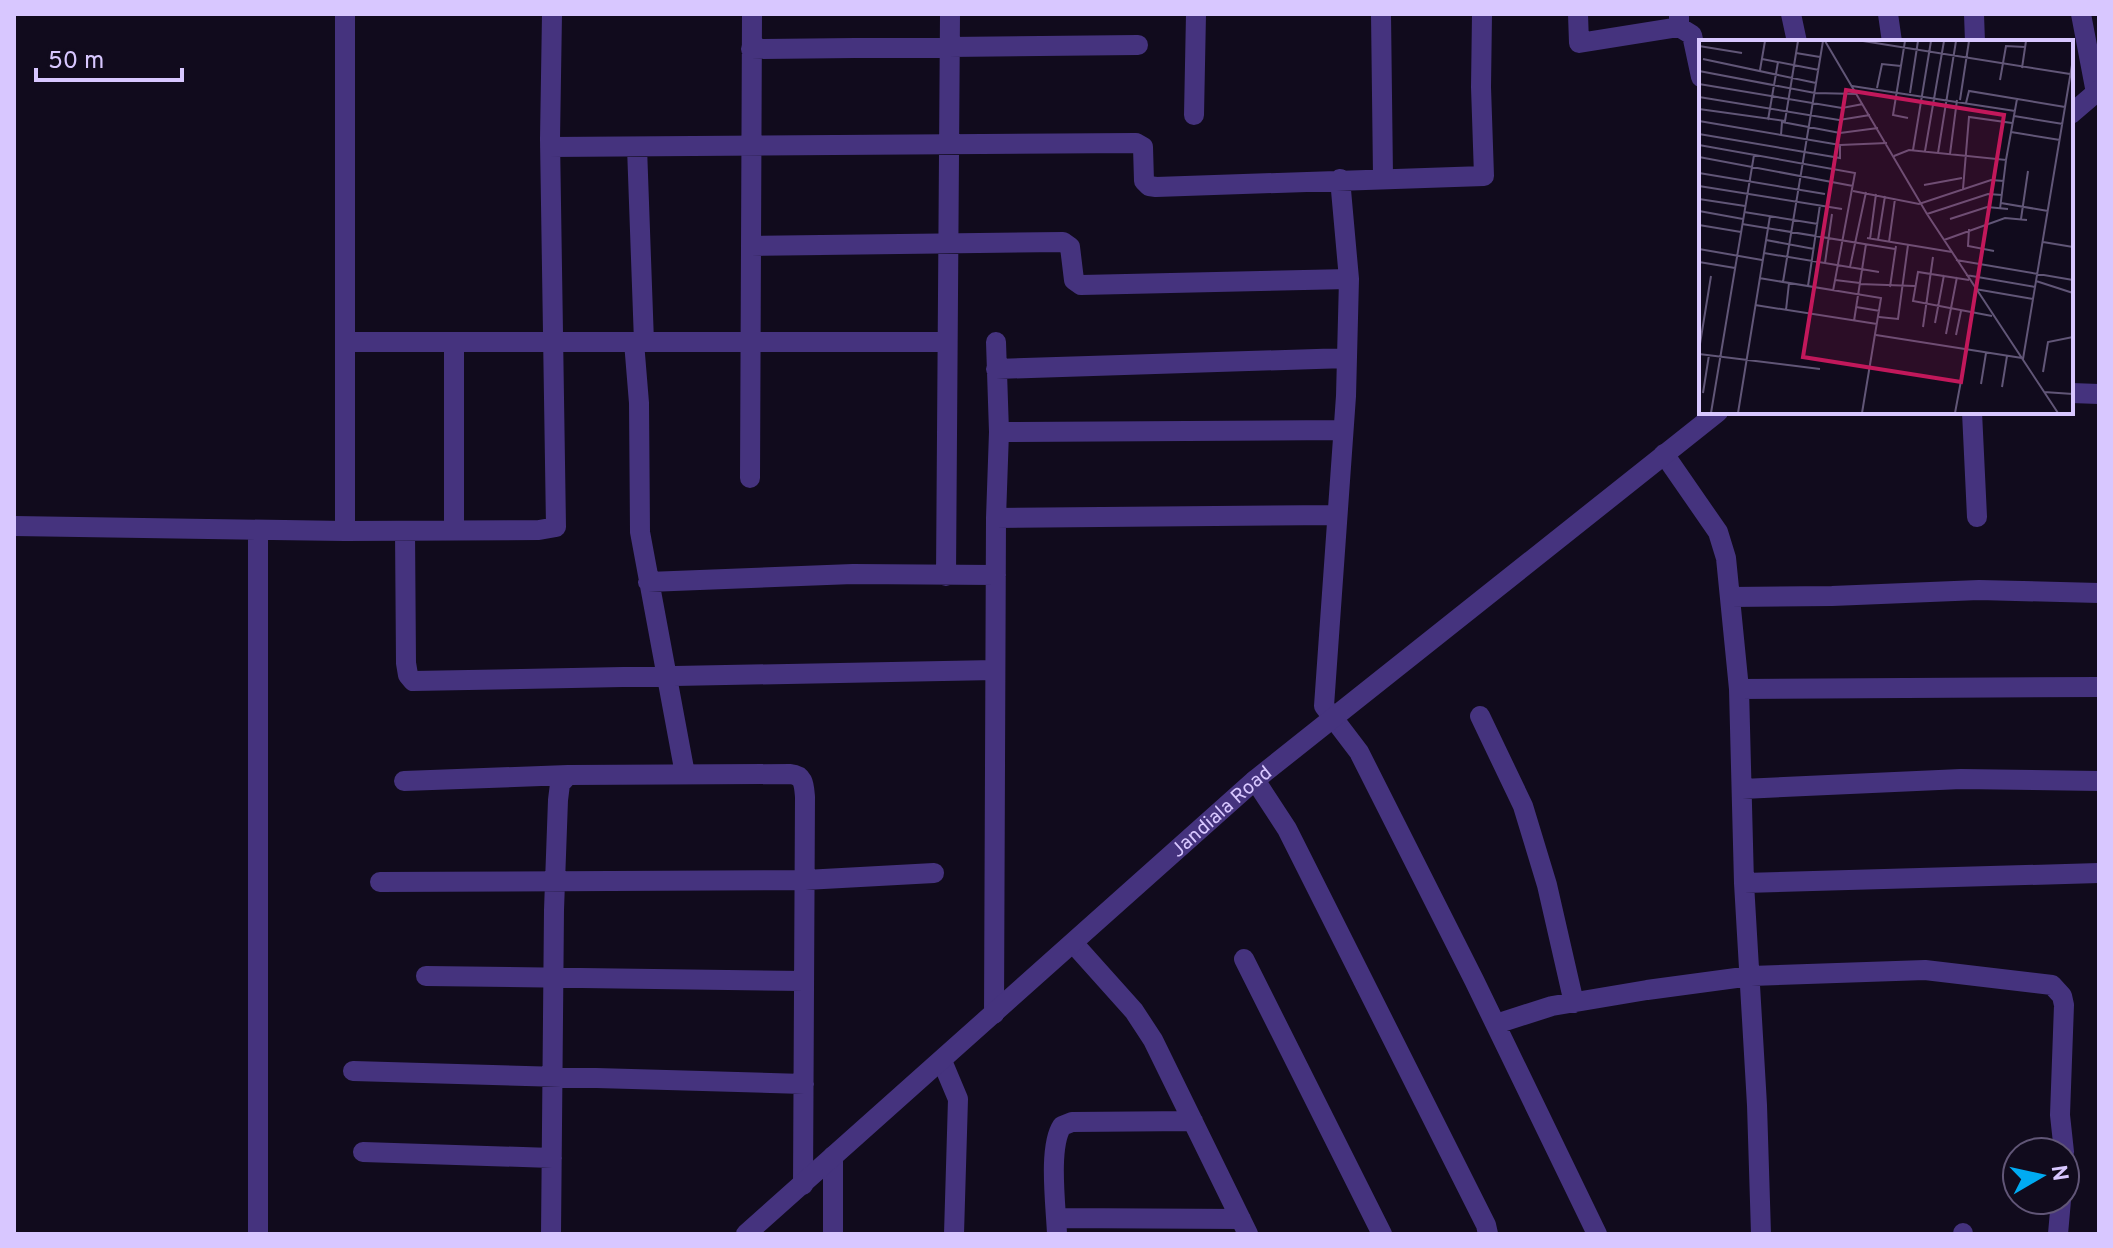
<svg xmlns="http://www.w3.org/2000/svg" width="2113" height="1248" font-family="Overpass,sans-serif">
  <style>
    .lines { fill: none; stroke-linecap: round; stroke-linejoin: round }
    .minor { stroke: #45337e; stroke-width: 20 }
    .tertiary { stroke: #45337e; stroke-width: 20 }
    .labels { text-anchor: middle; stroke-width: 7; stroke-linejoin: round; paint-order: stroke }
    .street-label { font-size: 20px; fill: #d8c7ff; stroke: #110b1d }
    .inset-road { fill: none; stroke: #615677; stroke-width: 2 }
    .view { fill: #c2185b; fill-opacity: 0.15; stroke: #c2185b; stroke-width: 4 }
    .inset-edge { fill: none; stroke: #d8c7ff; stroke-width: 4 }
  </style>
  <rect width="100%" height="100%" fill="#110b1d"/>
  <g class="lines">
    <!-- minor -->
    <path class="minor" d="M1381,14L1383,177
      M1578,14L1579,43L1679,27
      M1679,14V27L1692,35L1701,77
      M1791,14L1797,42
      M1888,14L1892,42
      M1974,14L1975,42
      M2081,14L2096,93
      M751,49L1138,45
      M1194,115L1196,14
      M550,147L1136,143L1143,147L1144,181L1149,186L1156,187L1484,176L1481,87L1482,14
      M637,147L644,342
      M1340,179L1349,279L1346,396L1324,706L1359,752L1474,980L1597,1234
      M751,246L1063,242L1070,247L1074,280L1081,285L1349,279
      M345,342H947
      M634,342L639,403L640,532L685,774
      M996,369L1347,358
      M2071,393L2099,394
      M1972,412L1977,517
      M999,432L1343,430
      M1664,454L1718,532L1726,558L1739,689L1744,883L1757,1105L1761,1234
      M750,478L752,14
      M996,518L1337,515
      M14,526L345,531L539,530L556,527L550,139L552,14
      M454,530V342
      M345,531V14
      M405,531L406,663L408,675L413,681L995,670
      M946,576L950,14
      M648,582L853,574L996,575
      M1730,597L1832,596L1979,590L2099,593
      M1739,689L2099,687
      M1480,716L1523,806L1547,885L1574,1003
      M1255,780L1287,829L1486,1225L1488,1234
      M404,781L568,775
      M1742,789L1961,779L2099,781
      M380,882L805,880L934,873
      M1744,883L2099,873
      M1074,944L1134,1011L1153,1040L1248,1234
      M1244,959L1382,1234
      M426,976L804,981
      M994,1014L996,518L999,432L996,342
      M1496,1024L1552,1006L1647,990L1751,976L1925,970L2052,985L2062,996L2064,1005L2060,1115L2064,1152
      M942,1061L958,1099L954,1234
      M353,1071L804,1084
      M363,1152L552,1158
      M1057,1218L1241,1219
      M258,1234V530
      M551,1234L554,910L558,800L560,784L568,775L790,774C804,775 804,785 805,797L803,1185
      M833,1234V1156
      M1057,1234C1056,1207 1048,1147 1062,1126L1072,1122L1193,1121
      M1963,1234V1233
      M2058,1234L2061,1200"/>
    <!-- tertiary -->
    <g class="tertiary">
      <path d="M2071,114L2099,90"/>
      <path id="s1" d="M746,1234L1255,780L1718,412"/>
    </g>
  </g>
  <g class="labels">
    <!-- street labels -->
    <g class="street-label">
      <text dy="7" stroke="none"><textPath href="#s1" startOffset="636">Jandiala Road</textPath></text>
    </g>
  </g>
  <!-- overview -->
  <g transform="translate(1699 40)">
    <rect width="374" height="374" fill="#110b1d"/>
    <path class="inset-road" d="M126,1L228,174L359,373M164,1L371,34M206,1L194,75L209,78M0,6L43,13M97,13L121,17M4,19L117,43M63,19L120,30M323,28L327,1M61,30L66,1M0,31L116,53M301,40L307,6L326,7M0,44L143,68L164,64M153,46L316,71M178,48L183,24L202,26M116,53L158,54M211,53L219,1M0,57L140,80L171,75M261,60L270,1M267,63L270,51L366,67M0,69L86,81L99,1M315,76L364,84M69,80L79,22M0,81L141,105L188,103M312,92L361,100M0,94L141,118V105M82,95L83,82L141,93L179,88M0,105L156,133L134,251M214,110L232,1M226,111L245,1M239,113L257,1M251,114L258,60M195,116L210,110L307,120L318,59M0,117L154,146M0,133L126,154M225,145L263,138M0,146L143,169M264,149L270,77L313,83M154,151L220,164L292,140L305,141M0,159L46,166M302,163L349,171M301,169L307,120M0,171L44,179M45,172L119,184M228,174L289,154L303,155M251,179L288,167L309,169M322,179L329,131M43,184L196,209M0,185L42,192M270,189L269,206L295,211M168,198L253,212M171,199L177,154M67,200L115,209M179,200L186,156M245,200L306,178L328,180M190,202L196,159M344,202L374,207M0,209L63,220M65,213L180,232M257,220L374,240M0,222L36,228M126,223L133,174M151,227L167,152M267,235L336,247M60,238L182,258L163,373M136,240L161,243M270,240L219,232L214,261L293,276M337,241L374,253M84,242L124,1M160,244L216,246M109,246L121,165M191,247L197,206M276,249L334,259M56,265L178,284M157,267L181,271M87,270L90,243M180,277L199,279L209,205M155,281L167,204M236,283L245,235M224,287L234,217M247,294L258,237M177,295L323,318M257,295L262,271M0,310L12,236M0,314L121,329M324,319L374,19M344,332L349,302L374,297M282,344L287,313M303,347L308,316M345,352L374,354M4,353L10,315M12,373L55,115M39,373L71,176M256,373L264,330"/>
    <path class="view" d="M147,50L305,75L262,342L104,317Z"/>
    <rect width="374" height="374" class="inset-edge"/>
  </g>
  <!-- border -->
  <rect width="2113" height="1248" fill="none" stroke="#d8c7ff" stroke-width="32"/>
  <!-- north arrow -->
  <g transform="translate(2041 1176) rotate(81)"><circle r="38" fill="#110b1d" stroke="#615677" stroke-width="2"/>
  <path d="M0-6L14 30L0 20L-14 30Z" fill="#00abf2"/>
  <text y="-12" font-size="22" font-weight="bold" text-anchor="middle" fill="#d8c7ff">N</text>
  </g>
  <!-- scale -->
  <path d="M36 68v12h146v-12" fill="none" stroke="#d8c7ff" stroke-width="4"/>
  <text x="48" y="68" font-size="24" fill="#d8c7ff" stroke="#110b1d" stroke-width="6" paint-order="stroke">50 m</text>
</svg>
